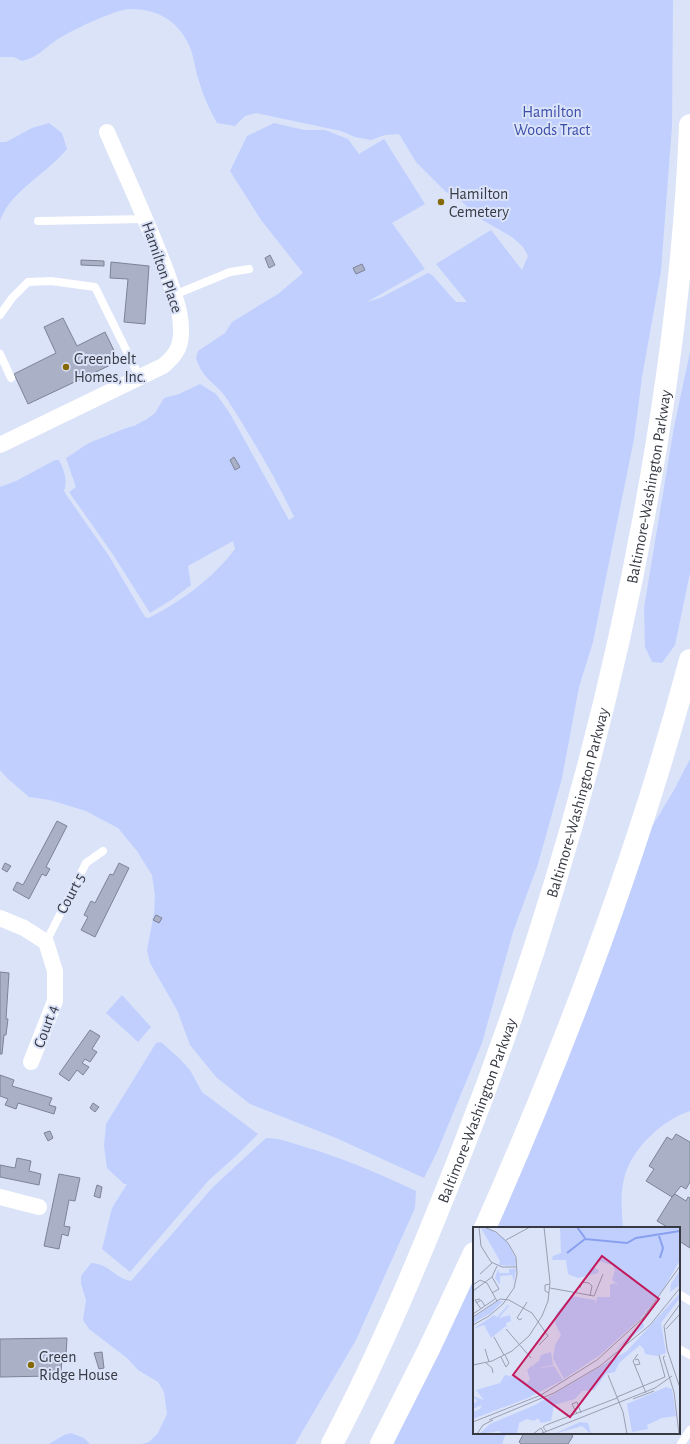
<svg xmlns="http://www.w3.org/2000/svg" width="690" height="1444" font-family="'Alegreya Sans',sans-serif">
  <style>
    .green { fill: #c0cffe }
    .building { fill: #aab1c6; stroke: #7d8397 }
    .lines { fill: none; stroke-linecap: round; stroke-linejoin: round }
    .service { stroke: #fff; stroke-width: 8 }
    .minor { stroke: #fff; stroke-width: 16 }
    .motorway { stroke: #fff; stroke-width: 22 }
    .poi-dot { fill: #856904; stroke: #dbe3f9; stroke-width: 1.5 }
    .labels { text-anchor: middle; stroke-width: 4; stroke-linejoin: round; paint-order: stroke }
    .park-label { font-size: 16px; fill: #3b4ea9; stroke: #dbe3f9 }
    .poi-label { font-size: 16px; fill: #373a43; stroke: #dbe3f9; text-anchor: start }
    .street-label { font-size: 16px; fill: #373a43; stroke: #dbe3f9 }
    .inset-river { fill: none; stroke: #89a0ef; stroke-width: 2 }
    .inset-road { fill: none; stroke: #999fb0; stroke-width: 1 }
    .view { fill: #c2185b; fill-opacity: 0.15; stroke: #c2185b; stroke-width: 2 }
    .inset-edge { fill: none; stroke: #373a43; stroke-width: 2 }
  </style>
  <rect width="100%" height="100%" fill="#dbe3f9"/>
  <!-- green -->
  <path class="green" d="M0,0H673L672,126L661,271L642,377L634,439L603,592L593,642L579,687L562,778L538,864L513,932L482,1043L437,1152L424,1178L336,1138L250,1104L216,1077L190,1045L177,1010L150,963L147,950L154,913L155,896L152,875L137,851L118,828L86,811L50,800L29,797L7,778L0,770V487L16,481L55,460H59C64,470 68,480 64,491L67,496L109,556L145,617L148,618C181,602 213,578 235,549L233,541L188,566L191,585L171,600L150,613L112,553L69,492L76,487L66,458L89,443L126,428L134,426L147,419L155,413L164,398L179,394L200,384L216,394L229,412L289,520L294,517C275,476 251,437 227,399C215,381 204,382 196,358L198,351L225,333L232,322L278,294L303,273L261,220L230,171L247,136L274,123L304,130H325L348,139L359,154L384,139L425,204L392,223L425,269L367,302L380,298L428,273L432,275L456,302H467L436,264L491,230L522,270L528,256L523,247L512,237L479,218L459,199L446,192L416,162L399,134L385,135L371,140L355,137L341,131L256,113L245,116L235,126L217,123C210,110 203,96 199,81C195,70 194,56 189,45C178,21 158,9 131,9C117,8 68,32 55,41C44,49 36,58 22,61L14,57H0Z
    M49,123L62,133L67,149C47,174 10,191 0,221V142H6L32,128Z
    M690,352V573L675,645L662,663L652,662L645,647L644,608L674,427Z
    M690,759V1111C662,1120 631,1149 624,1179C620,1195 622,1212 623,1228H485L630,863L674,790Z
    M122,995L151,1027L138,1042L106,1013Z
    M161,1042L180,1059L190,1070L202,1092L258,1134L236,1156L209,1180L130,1272L102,1249L112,1208L127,1184H124L107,1168L104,1146L106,1124L156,1043Z
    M266,1138C280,1138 292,1143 305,1147C343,1158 380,1174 416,1191L415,1208L356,1340L295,1444H142L149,1442L158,1433L167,1414L164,1392L158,1382L138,1370L127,1358L89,1329L83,1320L86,1300L81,1284V1276L91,1263C110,1264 114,1278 131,1281L213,1187Z
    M474,1253V1433H506L502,1444H394L429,1349Z
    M71,1433L84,1438L90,1444H49L64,1435Z"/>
  <!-- building -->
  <path class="building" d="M270,255L275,265L269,268L265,258Z
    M81,260L104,261V266L81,265Z
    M111,262L149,266L145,324L124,322L128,279L110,278Z
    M362,264L365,270L356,274L353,268Z
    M63,318L77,346L105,332L119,361L28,404L14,374L56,353L44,327Z
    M234,457L240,467L235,470L230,460Z
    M57,821L67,826L46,867L50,869L46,876L42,874L29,899L13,890L17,882L23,885Z
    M5,863L11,866L7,872L2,869Z
    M119,863L129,868L95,937L81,930L88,917L84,915L91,901L95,903L110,874L113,875Z
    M156,915L162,918L159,923L153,920Z
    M0,972L9,973L6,1019H8L6,1035H4L2,1054H0Z
    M90,1030L100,1036L92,1049L97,1052L90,1062L85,1059L82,1063L89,1067L83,1075L77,1070L69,1081L59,1074Z
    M0,1075L14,1080L12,1086L52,1098L49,1105L56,1107L54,1114L18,1103L16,1109L5,1105L8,1099L0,1096Z
    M93,1103L99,1107L95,1112L90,1108Z
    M50,1131L53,1138L48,1141L44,1133Z
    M676,1134L690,1142V1182L686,1189L681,1186L672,1197L646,1181L654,1169L649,1166L667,1137L672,1140Z
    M17,1158L31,1161L29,1171L41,1174L39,1185L0,1177V1165L15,1168Z
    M59,1174L80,1178L75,1201L69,1200L64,1226L70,1227L68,1236L62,1234L59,1249L44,1246Z
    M97,1185L102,1187L100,1198L94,1196Z
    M675,1194L686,1201L688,1197L690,1198V1248L679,1241V1228H669L657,1221L672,1197Z
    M67,1338L66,1355L62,1356L61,1373L52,1376L0,1377V1339Z
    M102,1352L104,1368L99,1369L94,1353Z
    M524,1433H569L573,1436L568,1444H521L519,1442Z"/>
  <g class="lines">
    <!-- service -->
    <path class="service" d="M38,221L146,219
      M174,295L230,272L249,269
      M0,315L12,298L28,282L51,281L95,287L140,378
      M0,354L11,378
      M46,942L86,863L103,851
      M679,1294L690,1301
      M679,1349L690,1355
      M681,1444L690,1430"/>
    <!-- minor -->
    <path class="minor" d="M0,445L163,366C174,357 181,348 181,333C182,313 174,295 168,276C150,227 128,180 107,132
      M0,918L24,928L46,942L55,971V1001L31,1062
      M0,1197L39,1207"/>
    <!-- motorway -->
    <g class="motorway">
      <path d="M485,1228C567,1043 638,856 690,660"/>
      <path id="s1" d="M332,1444C381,1351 422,1252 461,1153C542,947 604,734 644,516C668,387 685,256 690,125"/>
      <path d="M381,1444L429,1349L474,1253"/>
    </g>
  </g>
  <!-- markers -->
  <g class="poi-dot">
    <circle cx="441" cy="202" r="4"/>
    <circle cx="66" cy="367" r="4"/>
    <circle cx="31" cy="1365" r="4"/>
  </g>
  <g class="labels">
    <!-- park labels -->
    <g class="park-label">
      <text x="552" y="117">Hamilton<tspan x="552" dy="18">Woods Tract</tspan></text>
    </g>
    <!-- poi labels -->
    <g class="poi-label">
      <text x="449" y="199">Hamilton<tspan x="449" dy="18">Cemetery</tspan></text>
      <text x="74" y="364">Greenbelt<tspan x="74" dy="18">Homes, Inc.</tspan></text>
      <text x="39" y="1362">Green<tspan x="39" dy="18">Ridge House</tspan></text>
    </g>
    <!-- street labels -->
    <g class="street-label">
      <text transform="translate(163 267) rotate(71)" y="6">Hamilton Place</text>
      <text dy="6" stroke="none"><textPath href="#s1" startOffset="1012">Baltimore-Washington Parkway</textPath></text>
      <text dy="6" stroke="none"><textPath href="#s1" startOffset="688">Baltimore-Washington Parkway</textPath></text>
      <text transform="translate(70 893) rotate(-62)" y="6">Court 5</text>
      <text transform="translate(45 1026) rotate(-70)" y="6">Court 4</text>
      <text dy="6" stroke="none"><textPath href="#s1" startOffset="364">Baltimore-Washington Parkway</textPath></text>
    </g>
  </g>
  <!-- overview -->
  <g transform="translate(473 1227)">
    <rect width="207" height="207" fill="#dbe3f9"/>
    <path d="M87,0H207V33L190,63L167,92L127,128L91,152L80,131L82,118L88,108L82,96L83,87L98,69L122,73L123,77L124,70H137V58L141,56L147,59L139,53L142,43L139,38L125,34L120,40L126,43L125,46L105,51L95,47L93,33H79L80,29L88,26ZM8,1L19,3L33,13L43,32L42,39L26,38L27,34ZM25,42L26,46H36V42H43L41,55L39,48L27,49V58L22,51ZM207,43V58L197,65L198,57ZM207,66V71L188,96L193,126L184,129L172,127L171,122L167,118L146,136L142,145L133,147L121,163L109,164L102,172L81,178L78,194L68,196L65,191L61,194L54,192L46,196L44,207H28L27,204L6,207L17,197L62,178L154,124ZM25,74H30L18,86L0,96V91ZM35,78L36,79L26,91L37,88L38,94L33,96L34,101L33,99L18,111L11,98L0,102L21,88L24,90ZM168,96L171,97V100L142,124ZM78,125L80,138L61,142L60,138L66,134L68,128ZM59,138L61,142L81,139L90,153L55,171L0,192V185L7,182L9,178L0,182V177L4,174L0,169L11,173L3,163L27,156L32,148L46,151L54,156L57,152L54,143ZM193,160L199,162L203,189L189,191L174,198L175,202L159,205L154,177ZM107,195L115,196L118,207L109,199L81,207Z" fill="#c0cffe"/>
    <path class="inset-river" d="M104,0L112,11M186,9L190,21L187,31M94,26L112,12L154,16L163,11L207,4"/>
    <path class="inset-road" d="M6,0L8,19L18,35L29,40H44M33,13L57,0M7,47L19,36M19,50L26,62L19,66M0,58L7,53L14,56L24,74M77,61L121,69L130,47M107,61L109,55L116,56L119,59L117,69M0,64L19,50L24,39M76,66L72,64V58L77,57M7,72L2,73L8,82M3,76L8,73L12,79M207,77L191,99L194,122L207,161M0,87L22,72M0,90L27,72L36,73L59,86L75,109M49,91L47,93L44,91L54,75M0,98L16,89L30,77L41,61L44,47L43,30L35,16L23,5L11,0M33,102L58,131M193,102L207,87M21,110L31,128M66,118L75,109M12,122L16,135M165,127L160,134L173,166M192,129L190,130L201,165L206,207M28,130L33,140L36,136L32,128M162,133L165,132L167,137L162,138M13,136L19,141L20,146M0,138L19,134L39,124L56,109L69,89L75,74L77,55L71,0M135,148L150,185L154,207M144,170L192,150L186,128M160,172L181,164M104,187L99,177L104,175L108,186M16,193L81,166L127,139L177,98L207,61M0,195L68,168L124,133L170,91L207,39M73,204L70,200L73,198L144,171M4,207L10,198L20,193M60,207L68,201L71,206M67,207L182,161L199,149"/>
    <path class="view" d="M129,29L186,72L97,190L40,148Z"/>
    <rect width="207" height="207" class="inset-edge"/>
  </g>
</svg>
